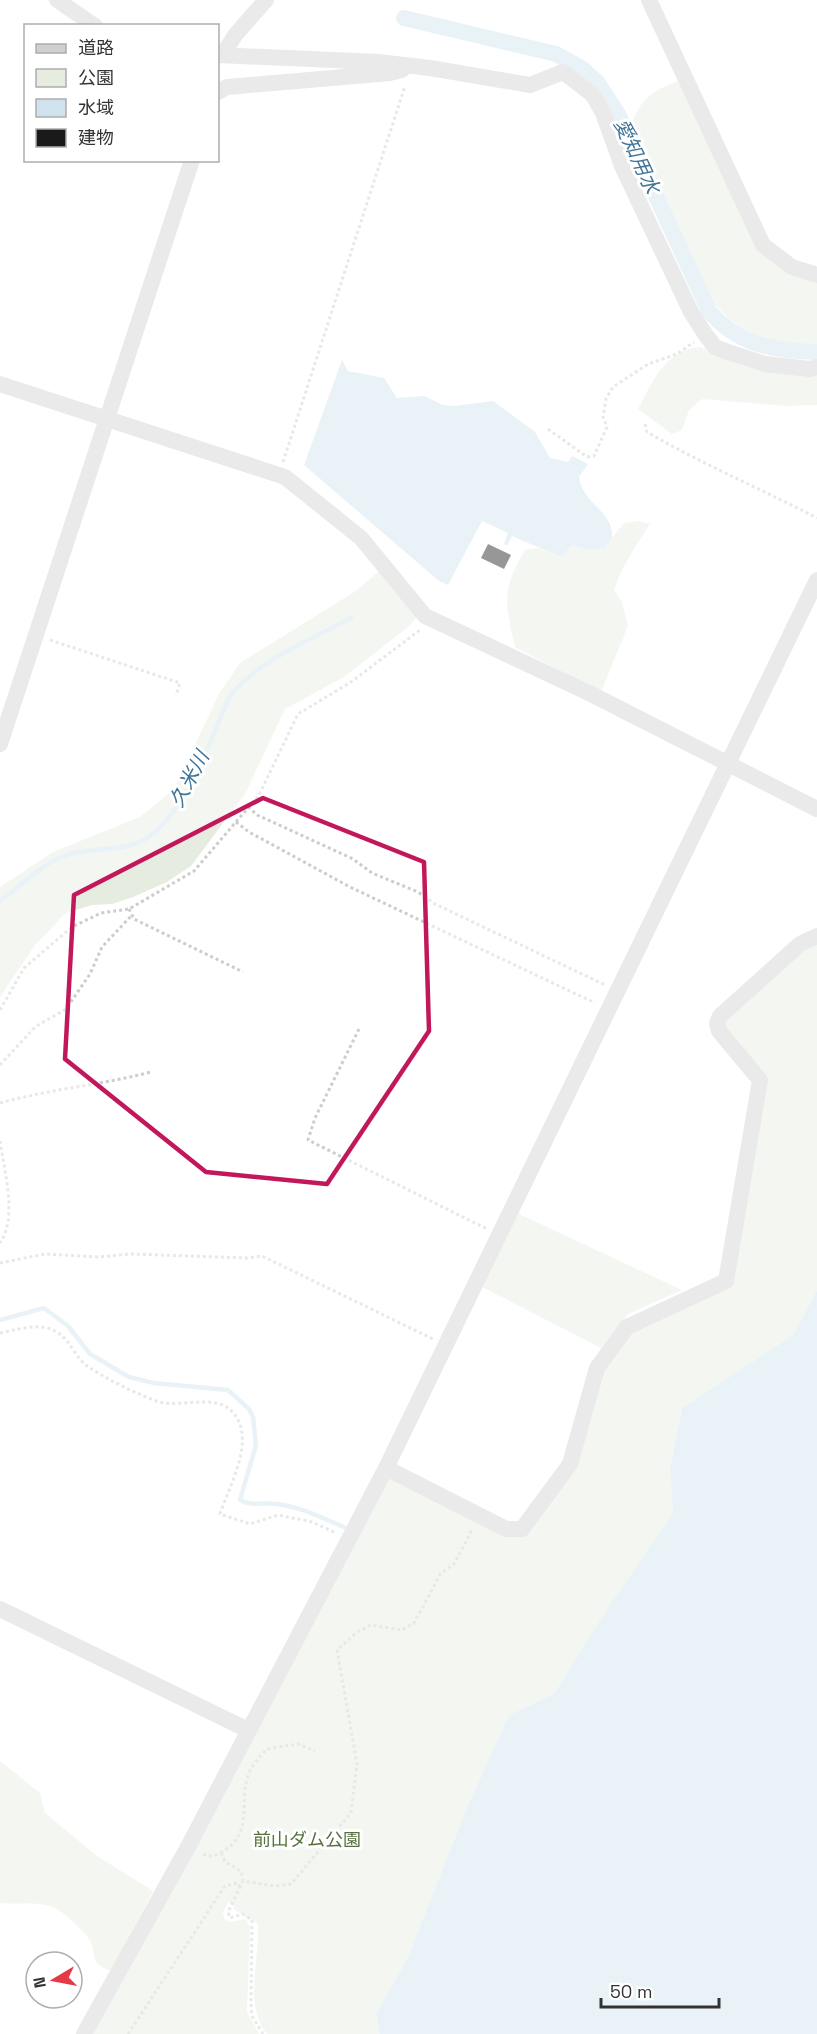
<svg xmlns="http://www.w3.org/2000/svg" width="817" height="2034" font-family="'Space Grotesk','Noto Sans JP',sans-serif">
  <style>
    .green { fill: #e6ecdf }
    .water { fill: #cfe2ee }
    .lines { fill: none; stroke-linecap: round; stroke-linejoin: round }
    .stream { stroke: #cfe2ee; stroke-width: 4.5 }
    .canal { stroke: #cfe2ee; stroke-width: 16 }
    .building { fill: #1a1a1a }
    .path { stroke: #cdcdcd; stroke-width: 3; stroke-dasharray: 3 3; stroke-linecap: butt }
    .street { stroke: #d0d0d0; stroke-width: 16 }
    .marked { fill: none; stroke: #c2185b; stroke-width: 4.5; stroke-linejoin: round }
    .labels { text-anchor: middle; stroke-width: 6; stroke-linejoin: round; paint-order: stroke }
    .park-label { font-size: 18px; fill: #56703f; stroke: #fff }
    .water-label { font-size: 20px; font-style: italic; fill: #3f7597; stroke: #fff }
  </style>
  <rect width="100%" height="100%" fill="#fff"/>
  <!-- green -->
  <path class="green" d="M679,81L751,230L817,282V347C764,341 737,336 705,291L631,127C640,98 652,91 679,81Z
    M699,347L744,360L817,372V405L785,406L702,399L689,410L682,430L672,434L638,409C652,382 666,350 699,347Z
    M639,521L650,524C637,544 621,568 614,590L622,602L628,626L601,692L515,647C505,603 501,591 525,550L538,548L561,557L573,545L590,550L604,548L624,523Z
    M379,571L419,615L407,628L344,677L285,709L245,794L191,866L167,882L133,897L112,904L92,905L66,913L35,945L0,997V887L53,852L140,817L174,789L220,692L240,663L356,591Z
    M817,942V1290L793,1335L682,1408L670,1467L673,1513L605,1612L554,1694L509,1715L466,1810L407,1959L376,2014L380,2034H267C243,2004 260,1960 258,1924L233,1909L234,1906L228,1902L223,1913L225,1920L230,1922L246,1919L250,1927L247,2012L259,2034H93L388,1480L393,1478L506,1534L573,1468L602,1370L630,1330L732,1284L763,1085L722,1023L795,958Z
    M517,1213L682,1290L628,1314L601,1348L482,1287Z
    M0,1761L40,1793L45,1813L97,1856L153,1891L111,1971C87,1962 99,1956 89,1939C86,1933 61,1910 55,1908C37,1901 19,1905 0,1903Z"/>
  <!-- water -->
  <path class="water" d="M342,360L348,371L384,378L397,398L424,396L443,405L455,406L493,401L535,432L550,458L568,462L572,456L588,464L579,477C581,503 614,510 612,538L604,548L590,550L573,545L561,557L512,536L507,546L504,544L508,533L482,521L448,585L439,581L304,465Z
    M817,1290V2034H380L376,2014L407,1959L466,1810L509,1715L554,1694L605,1612L673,1513L670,1467L682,1408L793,1335Z"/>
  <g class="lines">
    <!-- stream -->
    <path class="stream" d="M0,901C20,886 40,866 64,856C87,847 117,852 140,842C183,822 211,737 230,696C260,659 310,640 351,618
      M0,1320L44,1308L68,1326L90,1354L129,1377L154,1383L228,1390L249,1409L253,1417L256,1445L240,1500C253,1507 263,1502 277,1504C301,1507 322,1518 344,1527"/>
    <!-- canal -->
    <path class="canal" d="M404,18L556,54L583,69L598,83L618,114L709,311C738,345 774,351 817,352"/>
  </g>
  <!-- building -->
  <path class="building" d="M488,544L511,555L504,569L481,558Z"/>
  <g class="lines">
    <!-- path -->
    <path class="path" d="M645,424L647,432C702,464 761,489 817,518
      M548,429L587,457L594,456L607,427L603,417L606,399L613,387L648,364L677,354L694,342
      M283,462L405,86
      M50,640L180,683L176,696
      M248,807L257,815L353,859L372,873L418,892L435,904L605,985
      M236,822L249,832L350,887L595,1003
      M129,909L134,919L243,972
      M0,1010L24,968L72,927L101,913L129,909L194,871L259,795L298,714L351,682L420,630
      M359,1029L315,1118L308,1140L487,1229
      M0,1065L35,1027L66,1009L90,974L102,947L132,915
      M0,1103C50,1089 101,1085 151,1072
      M0,1141C4,1170 18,1217 0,1243
      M0,1263L45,1254L99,1257L131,1254L247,1258L262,1256L433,1339
      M0,1333C25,1328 49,1319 67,1341C73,1349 79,1360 87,1366C108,1380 133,1392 156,1401C182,1410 220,1389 237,1418C253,1445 229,1487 220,1514L250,1524L278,1515L312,1522L336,1533
      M221,1853L225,1862L241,1871L243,1881
      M203,1854C212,1858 217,1855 225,1850C253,1832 239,1802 248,1776C251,1765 260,1757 267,1749L298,1744L315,1751
      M128,2034L225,1886L238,1883L240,1887
      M263,2034L252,2016L251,2004L252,1920L243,1914L230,1918L228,1912L243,1881L275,1886L291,1884L351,1813L357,1764L337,1650L357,1632L371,1625L402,1630L414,1623L441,1573L454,1564L473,1528"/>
    <!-- street -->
    <path class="street" d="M57,0L95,26
      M649,0L763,245L792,267L817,275
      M223,54L236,34L266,0
      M218,55L378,62L430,68L530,85L563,72L593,95L603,113L622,166L691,312L705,334L715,347L728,352L765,364L810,369L817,367
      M218,92L227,87L390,73L402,70
      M0,384L285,477L361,538L425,616L589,693L817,809
      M0,744L192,160
      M386,1468L506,1529H522L570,1464L597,1368L627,1327L726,1281L760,1080L719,1031L717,1023L720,1016L800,944L817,936
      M0,1609L248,1730
      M84,2034L188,1847L386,1468L817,580"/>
  </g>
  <!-- marked area -->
  <path d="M0 0H817V2034H0ZM263,798L424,862L429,1031L327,1184L206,1172L65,1059L74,895Z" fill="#fff" fill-opacity=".55" fill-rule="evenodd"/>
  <path class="marked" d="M263,798L424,862L429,1031L327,1184L206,1172L65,1059L74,895Z"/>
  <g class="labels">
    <!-- park labels -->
    <g class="park-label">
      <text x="307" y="1846">前山ダム公園</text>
    </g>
    <!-- water labels -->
    <g class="water-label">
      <text transform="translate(637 156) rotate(65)" y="7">愛知用水</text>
      <text transform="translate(189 779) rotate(-62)" y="7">久米川</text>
    </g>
  </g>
  <!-- legend -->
  <rect x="24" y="24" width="195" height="138" fill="#ffffff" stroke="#adadad" stroke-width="1.5"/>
  <rect x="36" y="44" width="30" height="9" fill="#d0d0d0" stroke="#adadad" stroke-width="1.5"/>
  <text x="78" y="54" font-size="18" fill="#333333">道路</text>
  <rect x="36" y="69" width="30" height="18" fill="#e6ecdf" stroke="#adadad" stroke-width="1.5"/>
  <text x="78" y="84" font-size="18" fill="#333333">公園</text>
  <rect x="36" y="99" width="30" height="18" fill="#cfe2ee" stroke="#adadad" stroke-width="1.5"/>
  <text x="78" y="114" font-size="18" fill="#333333">水域</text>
  <rect x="36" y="129" width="30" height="18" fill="#1a1a1a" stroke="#adadad" stroke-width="1.5"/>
  <text x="78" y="144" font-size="18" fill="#333333">建物</text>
  <!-- north arrow -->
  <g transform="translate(54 1980) rotate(260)"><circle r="28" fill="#ffffff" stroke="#adadad" stroke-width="1.5"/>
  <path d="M0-4.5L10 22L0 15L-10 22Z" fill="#e63946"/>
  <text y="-9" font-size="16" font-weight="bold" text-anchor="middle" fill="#333333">N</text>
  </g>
  <!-- scale -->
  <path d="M601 1998v9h118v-9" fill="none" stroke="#333333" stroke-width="3"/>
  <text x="610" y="1998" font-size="18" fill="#333333" stroke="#ffffff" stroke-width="4.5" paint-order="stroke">50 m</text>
</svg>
